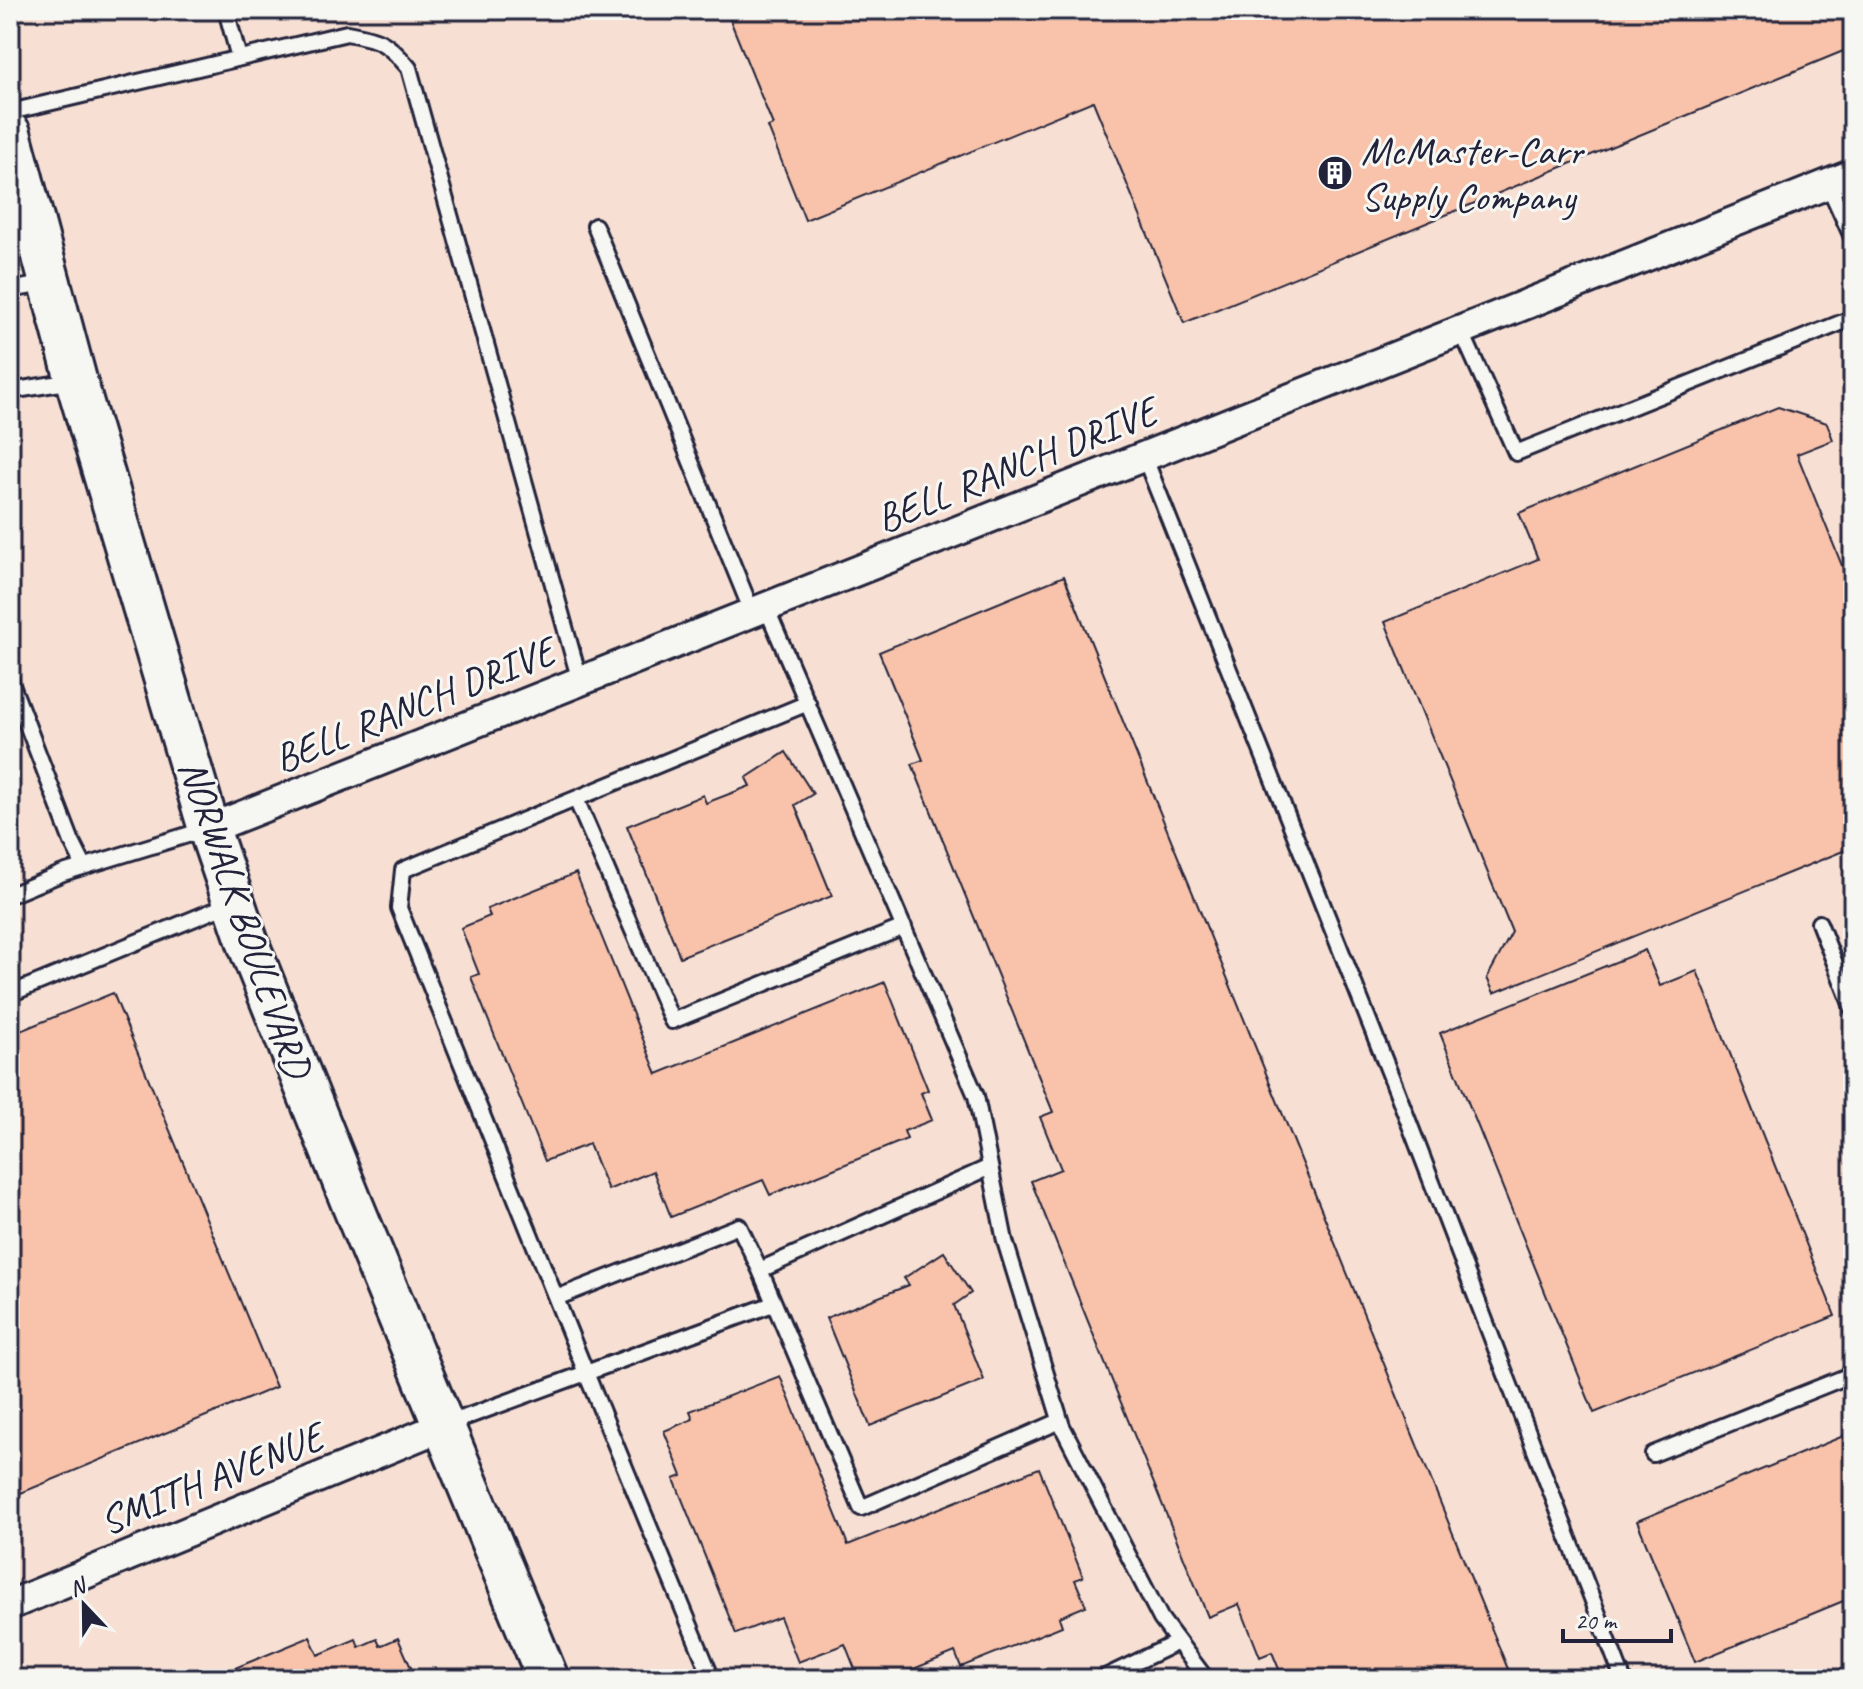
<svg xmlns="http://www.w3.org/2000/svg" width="1863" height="1689" font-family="Caveat,sans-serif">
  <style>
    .built { fill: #f7e0d3 }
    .building { fill: #f8c3aa; stroke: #22223b; stroke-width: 2 }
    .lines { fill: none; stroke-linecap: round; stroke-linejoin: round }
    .lane-casing { stroke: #22223b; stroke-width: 20 }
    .street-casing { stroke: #22223b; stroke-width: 34 }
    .secondary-casing { stroke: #22223b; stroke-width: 46 }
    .lane { stroke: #f6f6f2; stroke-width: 14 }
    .street { stroke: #f6f6f2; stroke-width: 28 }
    .secondary { stroke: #f6f6f2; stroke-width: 40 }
    .labels { text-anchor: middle; stroke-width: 6; stroke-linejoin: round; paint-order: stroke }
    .poi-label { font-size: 40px; fill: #22223b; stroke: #f6f6f2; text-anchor: start }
    .street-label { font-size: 40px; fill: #22223b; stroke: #f6f6f2 }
  </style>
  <rect width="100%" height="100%" fill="#f6ece4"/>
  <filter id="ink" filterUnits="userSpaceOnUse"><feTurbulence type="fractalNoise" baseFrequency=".0125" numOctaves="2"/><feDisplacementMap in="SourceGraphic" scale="16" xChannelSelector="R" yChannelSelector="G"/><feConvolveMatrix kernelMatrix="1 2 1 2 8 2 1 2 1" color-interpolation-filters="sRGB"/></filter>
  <g filter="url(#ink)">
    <!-- built -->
    <path class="built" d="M10,10H1853V1679H10Z"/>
    <!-- building -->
    <path class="building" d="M726,10H1853V47L1184,323L1093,101L805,220L768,127L773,125Z
      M1778,407L1827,423L1833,440L1797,454L1853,593V847L1494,993L1487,978L1512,932L1385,622L1538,559L1519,513Z
      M1064,576L1512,1679H1283L1272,1652L1260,1657L1239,1604L1208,1617L1031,1181L1061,1169L1040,1117L1053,1112L912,764L923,760L879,652Z
      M786,752L813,794L795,805L832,896L680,957L627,826L703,795L706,803L750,786L746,778Z
      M10,815L19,836L10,840Z
      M576,873L657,1074L885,982L928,1090L921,1093L932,1120L904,1131L907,1139L770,1195L763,1180L671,1217L653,1171L608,1190L589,1144L545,1161L471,977L479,974L461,928L490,916L487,909Z
      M1645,950L1660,986L1697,971L1835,1316L1594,1413L1440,1033Z
      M113,993L276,1387L21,1493L10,1465V1035Z
      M944,1252L971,1293L954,1305L984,1380L870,1426L826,1318L909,1285L904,1278Z
      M780,1376L848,1545L1039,1468L1083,1577L1075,1580L1086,1606L1059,1617L1062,1626L961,1667L955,1652L889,1679H859L845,1644L798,1662L780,1617L736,1634L674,1479L682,1476L664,1431L693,1419L690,1411Z
      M1853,1432V1597L1695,1662L1637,1521Z
      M310,1637L318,1655L356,1639L359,1647L377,1639L380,1646L398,1638L416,1679H240L235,1668Z"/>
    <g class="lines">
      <defs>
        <path id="lane" d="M226,10L239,58
          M10,112L347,33C380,39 387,42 409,68L580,681
          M1828,184L1853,239
          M595,226L752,612
          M10,290L49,283
          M1461,330L1516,453L1853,318
          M10,391L73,381
          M1144,456L1396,1089L1623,1679
          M766,607L976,1096L1005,1241L1062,1426L1161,1619L1206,1679
          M10,680L72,842L84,866
          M576,799L672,1021L904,927
          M10,895L63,873L207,829
          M1819,923L1853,1009
          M10,994L232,903
          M760,1270L990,1167
          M556,1298L739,1226L760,1270L861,1508L1060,1421
          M773,1304L586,1373L399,908L403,870L808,703
          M447,1424L586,1373L712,1679
          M1653,1454L1853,1374
          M1101,1679L1178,1642"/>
        <path id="street" d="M209,829L1853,174
          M10,1605L443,1426"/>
        <path id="secondary" d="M10,133L76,380L209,829L249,946L353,1206L548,1679"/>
      </defs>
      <!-- lane casing -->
      <use href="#lane" class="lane-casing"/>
      <!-- street casing -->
      <use href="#street" class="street-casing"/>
      <!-- secondary casing -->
      <use href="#secondary" class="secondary-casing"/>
      <!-- lane -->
      <use href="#lane" class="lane"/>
      <!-- street -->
      <use href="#street" class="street"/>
      <!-- secondary -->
      <use href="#secondary" class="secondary"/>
    </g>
  </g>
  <!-- icons -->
  <defs>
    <symbol id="building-disc" viewBox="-11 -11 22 22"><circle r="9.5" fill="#22223b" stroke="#f6f6f2"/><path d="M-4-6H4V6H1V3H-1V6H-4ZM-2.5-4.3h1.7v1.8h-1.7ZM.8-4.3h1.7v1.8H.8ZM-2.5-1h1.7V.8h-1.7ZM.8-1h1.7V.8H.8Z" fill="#fff"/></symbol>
  </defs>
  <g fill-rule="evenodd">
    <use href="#building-disc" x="1315" y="153" width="40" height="40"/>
  </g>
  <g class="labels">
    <!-- poi labels -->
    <g class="poi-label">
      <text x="1361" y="164">McMaster-Carr<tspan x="1361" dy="46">Supply Company</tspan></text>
    </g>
    <!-- street labels -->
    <g class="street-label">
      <text transform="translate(1016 464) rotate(-22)" y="14">BELL RANCH DRIVE</text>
      <text transform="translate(414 704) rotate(-22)" y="14">BELL RANCH DRIVE</text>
      <text transform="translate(246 918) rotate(71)" y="14">NORWALK BOULEVARD</text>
      <text transform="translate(211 1478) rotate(-22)" y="14">SMITH AVENUE</text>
    </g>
  </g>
  <!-- margin -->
  <rect width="1863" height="1689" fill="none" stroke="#f6f6f2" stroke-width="40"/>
  <rect x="20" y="20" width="1823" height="1649" fill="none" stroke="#22223b" stroke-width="3" filter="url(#ink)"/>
  <!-- north arrow -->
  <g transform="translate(84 1605) rotate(338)" stroke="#f6f6f2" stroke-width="6" paint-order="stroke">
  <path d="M0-6L14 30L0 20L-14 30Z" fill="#22223b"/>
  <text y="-12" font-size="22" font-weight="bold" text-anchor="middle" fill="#22223b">N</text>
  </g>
  <!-- scale -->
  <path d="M1563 1629v12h108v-12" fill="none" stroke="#22223b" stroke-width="4"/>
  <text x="1575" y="1629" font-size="24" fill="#22223b" stroke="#f6f6f2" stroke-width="6" paint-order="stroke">20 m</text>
</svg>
